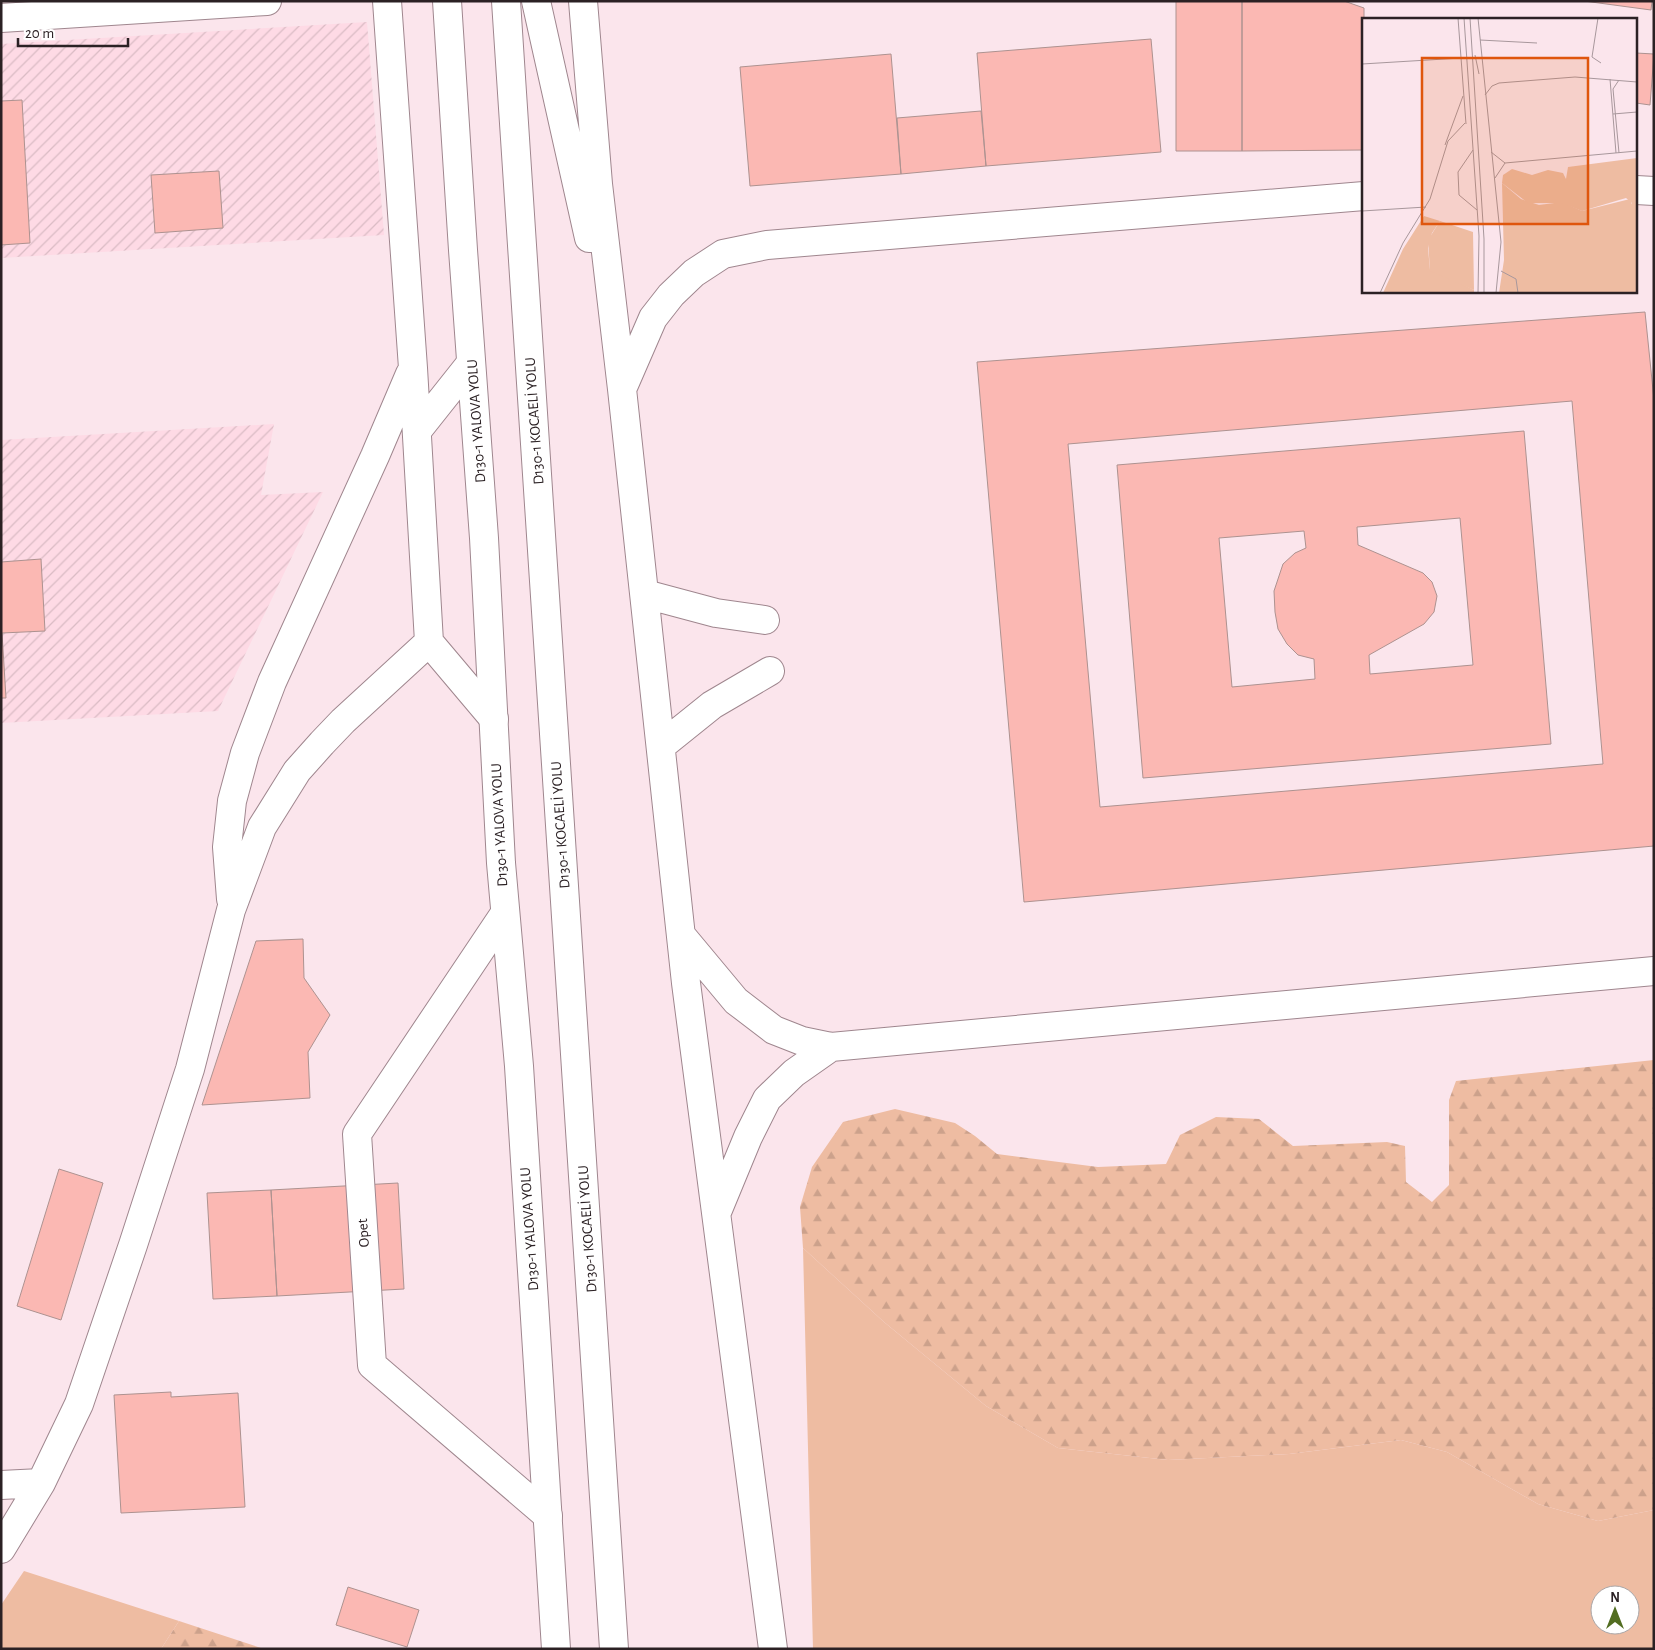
<svg xmlns="http://www.w3.org/2000/svg" width="1655" height="1650" font-family="'Alegreya Sans',sans-serif">
  <style>
    .industrial { fill: url(#industrial-furrows) }
    .green { fill: #eebca2; fill-rule: evenodd }
    .forest { fill: url(#forest-firs) }
    .building { fill: #fbb8b3; stroke: #ad9290; fill-rule: evenodd }
    .lines { fill: none; stroke-linecap: round; stroke-linejoin: round }
    .minor-casing { stroke: #9f868e; stroke-width: 30 }
    .highway-casing { stroke: #9f868e; stroke-width: 30 }
    .minor { stroke: #fff; stroke-width: 28 }
    .highway { stroke: #fff; stroke-width: 28 }
    .labels { text-anchor: middle; stroke-width: 5; stroke-linejoin: round; paint-order: stroke }
    .street-label { font-size: 15px; fill: #2b2124; stroke: #fff }
    .inset-road { fill: none; stroke: #a8979c; stroke-width: 1 }
    .view { fill: #df560d; fill-opacity: 0.15; stroke: #df560d; stroke-width: 2.5 }
    .inset-edge { fill: none; stroke: #2b2124; stroke-width: 2.5 }
  </style>
  <defs>
    <pattern id="industrial-furrows" width="10" height="10" patternUnits="userSpaceOnUse" patternTransform="scale(1.25)"><rect width="10" height="10" fill="#fedae5"/><path d="M-1 1l2-2M0 10L10 0M9 11l2-2" fill="none" stroke="#dabbc4"/></pattern>
    <pattern id="forest-firs" width="22" height="20" patternUnits="userSpaceOnUse" patternTransform="scale(1.25)"><rect width="22" height="20" fill="#eebca2"/><path d="M5 1l3.5 6h-7zM16 11l3.5 6h-7z" fill="#cca18b"/></pattern>
  </defs>
  <rect width="100%" height="100%" fill="#fbe5ec"/>
  <!-- industrial -->
  <path class="industrial" d="M367,22L384,235L1,258V44Z
    M274,424L261,495L323,492L218,711L1,723V440Z"/>
  <!-- green -->
  <path class="green" d="M803,1248L884,1322L986,1406L1058,1448L1168,1460L1289,1454L1401,1440L1447,1452L1538,1504L1598,1521L1654,1510V1649H813ZM1600,1595H1630V1625H1600Z
    M24,1571L179,1621L161,1649H1V1605Z"/>
  <!-- forest -->
  <path class="forest" d="M1654,1060V1510L1598,1521L1538,1504L1447,1452L1401,1440L1289,1454L1168,1460L1058,1448L986,1406L884,1322L803,1248L800,1207L812,1167L843,1122L895,1109L955,1123L975,1136L997,1154L1098,1167L1166,1164L1180,1135L1216,1117L1259,1119L1293,1146L1387,1142L1405,1146L1406,1182L1432,1202L1449,1185V1100L1456,1081Z
    M179,1621L264,1649H161Z"/>
  <!-- building -->
  <path class="building" d="M1176,1H1242V151H1176Z
    M1242,1H1344L1364,8V150L1242,151Z
    M1584,1H1652L1651,10Z
    M1151,39L1161,152L986,166L977,53Z
    M1636,53L1654,54L1650,105L1636,103Z
    M891,54L901,174L750,186L740,67Z
    M22,100L30,243L1,245V101Z
    M981,111L986,166L901,174L897,118Z
    M219,171L223,228L155,233L151,175Z
    M1645,312L1654,400V846L1024,902L977,362ZM1572,401L1603,764L1100,807L1068,444Z
    M1524,431L1551,744L1143,778L1117,465ZM1460,518L1473,665L1370,674L1369,655L1424,624L1434,612L1437,596L1432,582L1423,573L1358,545L1357,527ZM1304,531L1306,548L1295,553L1283,564L1274,591L1275,612L1278,629L1287,644L1298,655L1314,659L1315,679L1232,687L1219,538Z
    M41,559L45,631L2,633L6,698H1V562Z
    M303,939L304,978L330,1015L308,1052L310,1098L202,1105L256,941Z
    M59,1169L103,1183L61,1320L17,1306Z
    M398,1183L404,1289L277,1296L271,1190Z
    M271,1190L277,1296L213,1299L207,1193Z
    M171,1392V1397L238,1393L245,1507L121,1513L114,1395Z
    M348,1587L419,1610L407,1647L336,1625Z"/>
  <g class="lines">
    <defs>
      <path id="minor" d="M387,1L413,368L429,642L494,719
        M536,1L589,238
        M583,1L598,184L622,389L686,983L773,1649
        M1,18L267,1
        M1636,190L1654,191
        M623,387L653,318L671,295L694,273L723,254L767,245L1364,196
        M417,431L471,363
        M645,594L716,613L765,620
        M661,746L712,705L770,671
        M231,899L227,847L232,801L245,753L272,682L375,456L410,374
        M505,913L357,1134L372,1365L548,1516
        M681,935L736,1001L774,1030L802,1041L831,1047L1654,971
        M717,1212L748,1137L767,1099L794,1073L831,1047
        M1,1485L41,1483
        M1,1549L41,1483L79,1404L133,1245L190,1069L231,910L262,827L297,771L322,743L343,721L429,642"/>
      <path id="highway" d="M447,1L463,250L484,538L501,863L519,1066L556,1649
        M506,1L614,1649"/>
    </defs>
    <!-- minor casing -->
    <use href="#minor" class="minor-casing"/>
    <!-- highway casing -->
    <use href="#highway" class="highway-casing"/>
    <!-- minor -->
    <use href="#minor" class="minor"/>
    <!-- highway -->
    <use href="#highway" class="highway"/>
  </g>
  <g class="labels">
    <!-- street labels -->
    <g class="street-label">
      <text transform="translate(476 421) rotate(-94)" y="5">D130-1 YALOVA YOLU</text>
      <text transform="translate(534 421) rotate(-94)" y="5">D130-1 KOCAELİ YOLU</text>
      <text transform="translate(499 825) rotate(-93)" y="5">D130-1 YALOVA YOLU</text>
      <text transform="translate(560 825) rotate(-94)" y="5">D130-1 KOCAELİ YOLU</text>
      <text transform="translate(529 1229) rotate(-94)" y="5">D130-1 YALOVA YOLU</text>
      <text transform="translate(587 1229) rotate(-94)" y="5">D130-1 KOCAELİ YOLU</text>
      <text transform="translate(363 1233) rotate(-94)" y="5">Opet</text>
    </g>
  </g>
  <!-- overview -->
  <g transform="translate(1362 18)">
    <rect width="275" height="275" fill="#fbe5ec"/>
    <path d="M140,165L159,181L177,187L200,184L220,193L268,181L275,200V275H137L142,242ZM62,198L78,203L70,215L66,230L68,252L93,262L112,272V275H21L41,231Z" fill="#eebca2"/>
    <path d="M275,140V200L270,193V185L264,180L220,193L200,185H166L140,165L141,157L150,151L170,157L186,152L201,155L204,161L206,149ZM78,203L111,214L112,272L68,253L66,222Z" fill="#eebca2"/>
    <path class="inset-road" d="M96,0L104,106M102,0L117,218L116,275M108,0L122,221V275M116,0L139,224L134,275M236,0L230,39L239,45M118,22L175,25M113,37L117,56M0,46L99,40M248,61L254,135M257,62L251,71L257,135M123,77L130,68L137,65L213,59L275,64M251,96L275,94M83,127L101,78M111,132L96,154L97,177L115,192M129,134L143,145L275,133M133,160L143,145M0,193L64,189M139,253L154,261L156,275M18,275L41,225L68,181L86,123L103,105"/>
    <path class="view" d="M60,40H226V206H60Z"/>
    <rect width="275" height="275" class="inset-edge"/>
  </g>
  <!-- border -->
  <rect width="1655" height="1650" fill="none" stroke="#2b2124" stroke-width="5"/>
  <!-- north arrow -->
  <g transform="translate(1615 1610)"><circle r="24" fill="#ffffff" stroke="#aaa6a7"/>
  <path d="M0-4L9 19L0 12L-9 19Z" fill="#526d21"/>
  <text y="-8" font-size="14" font-weight="bold" text-anchor="middle" fill="#2b2124">N</text>
  </g>
  <!-- scale -->
  <path d="M18 38v8h110v-8" fill="none" stroke="#2b2124" stroke-width="2.5"/>
  <text x="25" y="38" font-size="15" fill="#2b2124" stroke="#ffffff" stroke-width="4" paint-order="stroke">20 m</text>
</svg>
